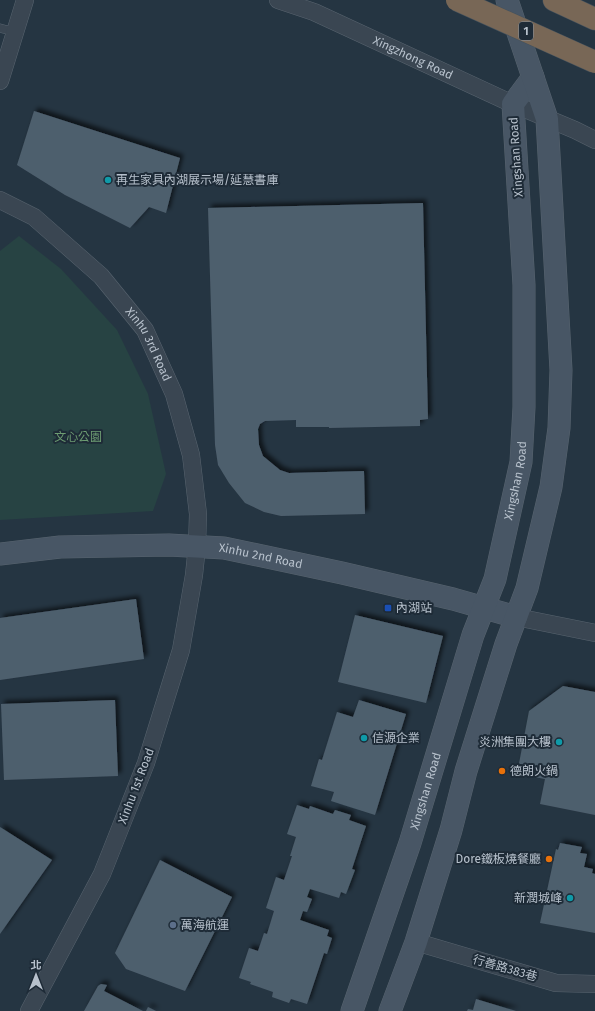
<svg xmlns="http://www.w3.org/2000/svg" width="595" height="1011" font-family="'Fira Sans','Noto Sans TC',sans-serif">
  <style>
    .green { fill: #274343 }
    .building { fill: #4e5f6d; filter: url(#shadow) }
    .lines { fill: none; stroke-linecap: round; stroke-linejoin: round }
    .lane-casing { stroke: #58646f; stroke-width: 9 }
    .street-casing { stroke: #58646f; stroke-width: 18 }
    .secondary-casing { stroke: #58646f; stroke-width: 23 }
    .highway-casing { stroke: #44515c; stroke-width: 23 }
    .lane { stroke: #3a4652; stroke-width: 8 }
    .street { stroke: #3a4652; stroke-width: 17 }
    .secondary { stroke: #485665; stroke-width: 22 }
    .highway { stroke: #786756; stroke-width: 22 }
    .highway-bridge-casing { stroke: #44515c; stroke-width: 23; stroke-linecap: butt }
    .highway-bridge { stroke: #786756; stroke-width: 22 }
    .culture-dot { fill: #0f9aa8; stroke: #1e2b37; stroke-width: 1.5 }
    .transit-dot { fill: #1a4fb4; stroke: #1e2b37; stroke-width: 1.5 }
    .food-dot { fill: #e8710a; stroke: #1e2b37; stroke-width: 1.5 }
    .service-dot { fill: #5c6f8a; stroke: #1e2b37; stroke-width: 1.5 }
    .labels { text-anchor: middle; stroke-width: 4; stroke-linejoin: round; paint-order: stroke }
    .shield { fill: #1e2b37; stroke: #89949f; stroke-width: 1 }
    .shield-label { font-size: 11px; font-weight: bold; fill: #b7c1cc }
    .street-label { font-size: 12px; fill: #b7c1cc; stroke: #1e2b37 }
    .poi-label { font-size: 12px; fill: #b7c1cc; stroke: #1e2b37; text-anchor: start }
    .park-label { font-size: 12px; fill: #6d9d72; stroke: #1e2b37 }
  </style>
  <defs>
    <filter id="shadow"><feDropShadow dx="3.5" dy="-3.5" stdDeviation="2" flood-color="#0009"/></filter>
  </defs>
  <rect width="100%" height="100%" fill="#253542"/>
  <!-- green -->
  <path class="green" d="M19,236L61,269L117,330L148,394L166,474L153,511L0,520V251Z"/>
  <!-- building -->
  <path class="building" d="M34,111L180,158L166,213L149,207L130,228L65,195L17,165Z
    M423,203L428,419L420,420V426L329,428V427H296V420L265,421L260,424L258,429L259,445L263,456L280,470L289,473L364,471L365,514L281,516L264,512L245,503L229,483L218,465L215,445L208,208Z
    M136,599L144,659L0,680V618Z
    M355,615L443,636L426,703L338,682Z
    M563,686L595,692V815L540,804L545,779L517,774L529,711Z
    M115,700L118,776L4,780L1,704Z
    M359,700L406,714L375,815L331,801L334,792L311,786L319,759L322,760L337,712L353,717Z
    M297,805L309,809L310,806L333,814L335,810L351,815L349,820L366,826L352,869L355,870L346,894L341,892L339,898L310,889L307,897L312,899L307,912L303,911L300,920L329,930L327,936L332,938L327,954L324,953L307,1004L291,999L289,1003L272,997L273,992L250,984L251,982L239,978L249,948L258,951L264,933L267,934L274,911L266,908L276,877L284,880L292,856H290L296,837L287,834Z
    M0,827L52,860L0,934Z
    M560,843L582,847L580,853L587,854L584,867L593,869L592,873L595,874V933L540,923L556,849L558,850Z
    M160,860L232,897L185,991L126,969L115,953Z
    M101,984L107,985L104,991L143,1011H84L98,986Z
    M476,999L516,1011H467L468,1009L473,1010Z
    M148,1007L156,1011H146Z"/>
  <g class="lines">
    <defs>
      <path id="lane" d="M0,28L15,32"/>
      <g id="street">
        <path id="s1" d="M278,0L314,12L513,104L575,130L595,140"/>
        <path d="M0,81L25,0"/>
        <path id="s2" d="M0,200L34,217L101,276L145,330L174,394L191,455L198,514L197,546L194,575L181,650L146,763L102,874L29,1011"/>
        <path d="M516,617L595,633"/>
        <path d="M416,942L556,983L595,984"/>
      </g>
      <g id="secondary">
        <path id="s3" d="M0,554L60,547L169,545L224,548L342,573L453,599L516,617"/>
        <path id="s4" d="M352,1011L410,843L473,635L495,579L521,462L524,407V285L513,104L533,77"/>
        <path d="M390,1011L416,942L451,830L466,771L506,644L527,588L551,487L559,428L561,370L547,119L507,0"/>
      </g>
      <path id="highway" d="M554,0L595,19"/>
    </defs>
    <!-- lane casing -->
    <use href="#lane" class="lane-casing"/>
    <!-- street casing -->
    <use href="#street" class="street-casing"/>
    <!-- secondary casing -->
    <use href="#secondary" class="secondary-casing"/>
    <!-- highway casing -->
    <use href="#highway" class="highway-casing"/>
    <!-- lane -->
    <use href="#lane" class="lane"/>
    <!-- street -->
    <use href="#street" class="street"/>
    <!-- secondary -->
    <use href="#secondary" class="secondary"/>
    <!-- highway -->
    <use href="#highway" class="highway"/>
    <defs>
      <path id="highway-bridge" d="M457,0L595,62"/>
    </defs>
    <!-- highway-bridge casing -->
    <use href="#highway-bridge" class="highway-bridge-casing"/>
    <!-- highway-bridge -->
    <use href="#highway-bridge" class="highway-bridge"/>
  </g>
  <!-- markers -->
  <g class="culture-dot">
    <circle cx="108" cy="180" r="4"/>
    <circle cx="364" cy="738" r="4"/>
    <circle cx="559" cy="742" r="4"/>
    <circle cx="570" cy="898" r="4"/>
  </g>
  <rect class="transit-dot" x="384" y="604" width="8" height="8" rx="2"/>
  <g class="food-dot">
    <circle cx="502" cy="771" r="4"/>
    <circle cx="549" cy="859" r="4"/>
  </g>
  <circle class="service-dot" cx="173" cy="925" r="4"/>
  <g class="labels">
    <!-- shield labels -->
    <rect class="shield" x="519" y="22" width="14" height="18" rx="3"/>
    <g class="shield-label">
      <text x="526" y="35">1</text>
    </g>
    <!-- street labels -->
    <g class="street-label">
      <text dy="4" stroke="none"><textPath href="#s1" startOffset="147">Xingzhong Road</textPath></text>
      <text transform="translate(516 157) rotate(-94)" y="4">Xingshan Road</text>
      <text dy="4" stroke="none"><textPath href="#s2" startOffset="211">Xinhu 3rd Road</textPath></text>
      <text dy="4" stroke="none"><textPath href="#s4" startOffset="556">Xingshan Road</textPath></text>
      <text dy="4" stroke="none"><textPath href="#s3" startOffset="262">Xinhu 2nd Road</textPath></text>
      <text transform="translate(136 786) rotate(-69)" y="4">Xinhu 1st Road</text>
      <text dy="4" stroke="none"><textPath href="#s4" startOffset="232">Xingshan Road</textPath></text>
      <text transform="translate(505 968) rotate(16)" y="4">行善路383巷</text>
    </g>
    <!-- poi labels -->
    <g class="poi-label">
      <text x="116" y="184">再生家具內湖展示場/延慧書庫</text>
      <text x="396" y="612">內湖站</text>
      <text x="372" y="742">信源企業</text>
      <text x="551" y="746" text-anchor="end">炎洲集團大樓</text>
      <text x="510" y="775">德朗火鍋</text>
      <text x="541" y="863" text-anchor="end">Dore鐵板燒餐廳</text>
      <text x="562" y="902" text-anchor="end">新潤城峰</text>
      <text x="181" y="929">萬海航運</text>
    </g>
    <!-- park labels -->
    <g class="park-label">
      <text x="78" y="441">文心公園</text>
    </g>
  </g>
  <!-- north arrow -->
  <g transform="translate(36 975)" stroke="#1e2b37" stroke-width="3" paint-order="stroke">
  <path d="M0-3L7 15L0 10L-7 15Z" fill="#b7c1cc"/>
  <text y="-6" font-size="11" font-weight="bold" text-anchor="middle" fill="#b7c1cc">北</text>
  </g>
</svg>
